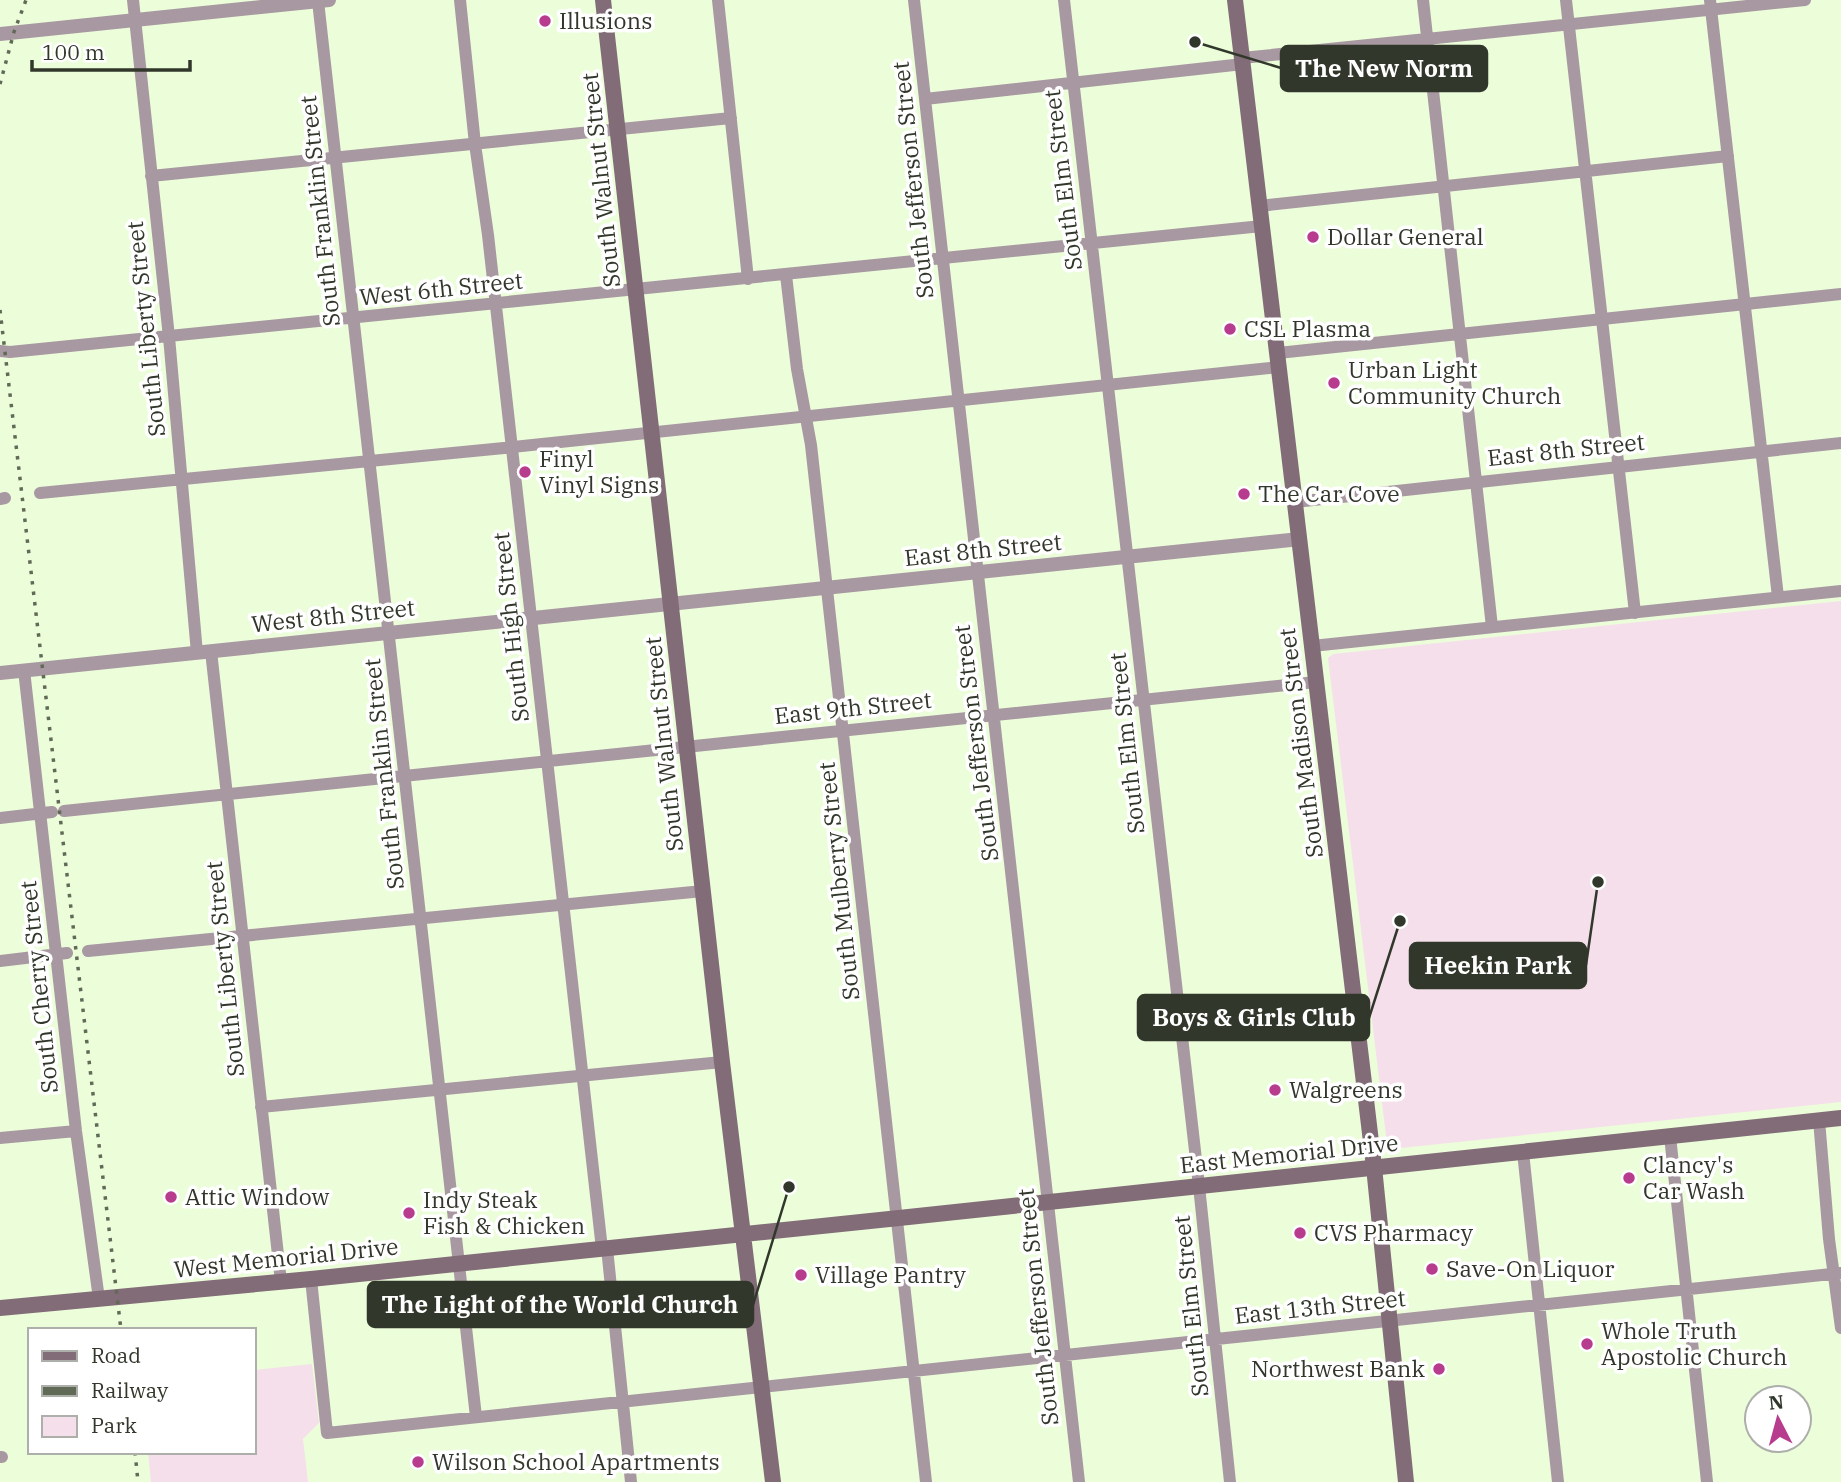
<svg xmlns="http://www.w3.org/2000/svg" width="1841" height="1482" font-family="'IBM Plex Serif',serif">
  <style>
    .green { fill: #f5dfeb }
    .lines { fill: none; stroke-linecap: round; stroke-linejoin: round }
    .minor { stroke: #a898a1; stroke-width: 12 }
    .tertiary { stroke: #a898a1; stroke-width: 14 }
    .secondary { stroke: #826c78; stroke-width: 16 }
    .rail { stroke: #616a57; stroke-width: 3.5; stroke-dasharray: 3.5 7; stroke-linecap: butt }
    .poi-dot { fill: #b73c8e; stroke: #fff; stroke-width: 2.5 }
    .labels { text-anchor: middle; stroke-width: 7; stroke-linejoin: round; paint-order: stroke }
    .poi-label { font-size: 23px; fill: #31372a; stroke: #fff; text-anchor: start }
    .street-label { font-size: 23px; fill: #31372a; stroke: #fff }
    .leader { fill: none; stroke: #31372a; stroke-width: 2.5 }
    .callout-dot { fill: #31372a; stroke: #fff; stroke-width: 2.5 }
    .callout { fill: #31372a; stroke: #31372a; stroke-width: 2.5 }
    .callout-label { font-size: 24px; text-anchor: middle; font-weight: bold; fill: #fff }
  </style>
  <rect width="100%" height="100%" fill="#ecfdda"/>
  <!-- green -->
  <path class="green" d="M1841,601V1102L1391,1149L1387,1144L1328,658L1333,654Z
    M312,1364L319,1423L303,1439L308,1482H151L148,1452H254V1370Z"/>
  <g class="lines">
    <!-- minor -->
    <path class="minor" d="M133,0L169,337L197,653
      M460,0L475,144L488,235L602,1249
      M718,0L748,279
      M914,0L1079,1482
      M1064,0L1199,1186L1230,1482
      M1423,0L1492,627
      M1566,0L1635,613
      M1710,0L1778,597
      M318,1L476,1417
      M1242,58L1805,0
      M925,99L1243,64
      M151,176L731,118
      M1259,206L1728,156
      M786,275L797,369L811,445L926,1482
      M0,351L10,352L1262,226
      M1278,353L1841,294
      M40,493L504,448L1279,367
      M0,499L5,498
      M1295,502L1841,443
      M1312,646L1841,591
      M211,651L281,1282
      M24,670L76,1131L99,1299
      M64,811L1316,682
      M0,818L52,812
      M88,951L703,891
      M0,961L67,953
      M261,1107L722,1062
      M1819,1120L1829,1239L1841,1328
      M1670,1136L1707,1482
      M0,1138L76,1131
      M1523,1152L1558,1482
      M607,1248L631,1482
      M311,1279L327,1433L1841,1273
      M0,1457H2"/>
    <!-- tertiary -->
    <path class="tertiary" d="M0,34L329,0
      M0,673L1300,539"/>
    <!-- secondary -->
    <path class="secondary" d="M603,0L722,1062L773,1482
      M1235,0L1374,1167L1406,1482
      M0,1308L311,1279L899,1218L1841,1118"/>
    <!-- rail -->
    <path class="rail" d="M0,84L14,32L26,0
      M0,310L121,1330
      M135,1452L138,1482"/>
  </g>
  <!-- markers -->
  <g class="poi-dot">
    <circle cx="545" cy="21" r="7"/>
    <circle cx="1313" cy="237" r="7"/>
    <circle cx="1230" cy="329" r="7"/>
    <circle cx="1334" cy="383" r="7"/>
    <circle cx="525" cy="472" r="7"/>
    <circle cx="1244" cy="494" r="7"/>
    <circle cx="1275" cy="1090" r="7"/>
    <circle cx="1629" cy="1178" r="7"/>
    <circle cx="171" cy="1197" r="7"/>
    <circle cx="409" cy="1213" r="7"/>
    <circle cx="1300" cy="1233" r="7"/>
    <circle cx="1432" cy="1269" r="7"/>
    <circle cx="801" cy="1275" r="7"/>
    <circle cx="1587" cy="1344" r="7"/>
    <circle cx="1439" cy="1369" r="7"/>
    <circle cx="418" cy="1462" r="7"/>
  </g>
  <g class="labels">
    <!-- poi labels -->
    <g class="poi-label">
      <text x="559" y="29">Illusions</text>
      <text x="1327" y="245">Dollar General</text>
      <text x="1244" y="337">CSL Plasma</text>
      <text x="1348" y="378">Urban Light<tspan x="1348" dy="26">Community Church</tspan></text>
      <text x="539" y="467">Finyl<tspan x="539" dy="26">Vinyl Signs</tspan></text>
      <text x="1258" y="502">The Car Cove</text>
      <text x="1289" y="1098">Walgreens</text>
      <text x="1643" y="1173">Clancy's<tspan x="1643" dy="26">Car Wash</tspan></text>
      <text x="185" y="1205">Attic Window</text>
      <text x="423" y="1208">Indy Steak<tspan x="423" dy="26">Fish &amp; Chicken</tspan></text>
      <text x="1314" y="1241">CVS Pharmacy</text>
      <text x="1446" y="1277">Save-On Liquor</text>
      <text x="815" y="1283">Village Pantry</text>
      <text x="1601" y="1339">Whole Truth<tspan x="1601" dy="26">Apostolic Church</tspan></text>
      <text x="1425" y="1377" text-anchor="end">Northwest Bank</text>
      <text x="432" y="1470">Wilson School Apartments</text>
    </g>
    <!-- street labels -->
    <g class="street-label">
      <text transform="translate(601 180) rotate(-96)" y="8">South Walnut Street</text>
      <text transform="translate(913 180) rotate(-96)" y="8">South Jefferson Street</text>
      <text transform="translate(1063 180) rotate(-97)" y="8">South Elm Street</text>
      <text transform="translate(320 211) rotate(-96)" y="8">South Franklin Street</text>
      <text transform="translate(441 289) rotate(-6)" y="8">West 6th Street</text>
      <text transform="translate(146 329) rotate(-96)" y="8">South Liberty Street</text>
      <text transform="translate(1566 450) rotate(-6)" y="8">East 8th Street</text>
      <text transform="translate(983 550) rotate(-6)" y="8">East 8th Street</text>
      <text transform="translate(333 616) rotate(-6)" y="8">West 8th Street</text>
      <text transform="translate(511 627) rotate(-96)" y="8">South High Street</text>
      <text transform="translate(853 708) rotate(-6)" y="8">East 9th Street</text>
      <text transform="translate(976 743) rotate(-97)" y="8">South Jefferson Street</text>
      <text transform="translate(1127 743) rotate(-96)" y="8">South Elm Street</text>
      <text transform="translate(1301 743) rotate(-97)" y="8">South Madison Street</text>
      <text transform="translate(664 744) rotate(-96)" y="8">South Walnut Street</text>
      <text transform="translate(384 774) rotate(-96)" y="8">South Franklin Street</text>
      <text transform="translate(839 881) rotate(-96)" y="8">South Mulberry Street</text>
      <text transform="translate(225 969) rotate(-96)" y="8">South Liberty Street</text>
      <text transform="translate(39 987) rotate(-96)" y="8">South Cherry Street</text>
      <text transform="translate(1289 1154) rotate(-6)" y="8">East Memorial Drive</text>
      <text transform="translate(286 1258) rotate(-6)" y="8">West Memorial Drive</text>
      <text transform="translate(1191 1306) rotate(-96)" y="8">South Elm Street</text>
      <text transform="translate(1038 1307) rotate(-96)" y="8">South Jefferson Street</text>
      <text transform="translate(1320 1307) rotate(-6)" y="8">East 13th Street</text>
    </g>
  </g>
  <!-- callouts -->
  <path class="leader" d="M1195 42L1281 68M1598 882L1586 965M1400 921L1369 1018M789 1187L753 1305"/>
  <g class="callout-dot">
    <circle cx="1195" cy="42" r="7"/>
    <circle cx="1598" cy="882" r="7"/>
    <circle cx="1400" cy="921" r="7"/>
    <circle cx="789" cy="1187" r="7"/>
  </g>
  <g class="callout">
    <rect x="1281" y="46" width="206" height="45" rx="7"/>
    <rect x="1410" y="943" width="176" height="45" rx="7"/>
    <rect x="1138" y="995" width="231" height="45" rx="7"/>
    <rect x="368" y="1282" width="385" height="45" rx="7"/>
  </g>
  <g class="callout-label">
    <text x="1384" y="77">The New Norm</text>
    <text x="1498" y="974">Heekin Park</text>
    <text x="1254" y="1026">Boys &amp; Girls Club</text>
    <text x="560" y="1313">The Light of the World Church</text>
  </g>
  <!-- legend -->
  <rect x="28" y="1328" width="228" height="126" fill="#ffffff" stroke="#adafaa" stroke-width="2"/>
  <rect x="42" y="1351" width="35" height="10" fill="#826c78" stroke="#adafaa" stroke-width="2"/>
  <text x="91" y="1363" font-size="21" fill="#31372a">Road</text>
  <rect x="42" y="1386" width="35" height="10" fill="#616a57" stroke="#adafaa" stroke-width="2"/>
  <text x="91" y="1398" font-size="21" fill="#31372a">Railway</text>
  <rect x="42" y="1416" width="35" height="21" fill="#f5dfeb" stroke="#adafaa" stroke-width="2"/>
  <text x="91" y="1433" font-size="21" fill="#31372a">Park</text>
  <!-- north arrow -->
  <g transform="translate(1778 1419) rotate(354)"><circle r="33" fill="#ffffff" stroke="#adafaa" stroke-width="2"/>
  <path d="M0-5L12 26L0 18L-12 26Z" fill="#b73c8e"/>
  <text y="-10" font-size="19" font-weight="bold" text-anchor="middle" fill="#31372a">N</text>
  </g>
  <!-- scale -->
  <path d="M32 60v10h158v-10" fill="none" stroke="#31372a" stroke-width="3.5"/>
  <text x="42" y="60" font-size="21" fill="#31372a" stroke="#ffffff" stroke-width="5" paint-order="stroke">100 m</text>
</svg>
